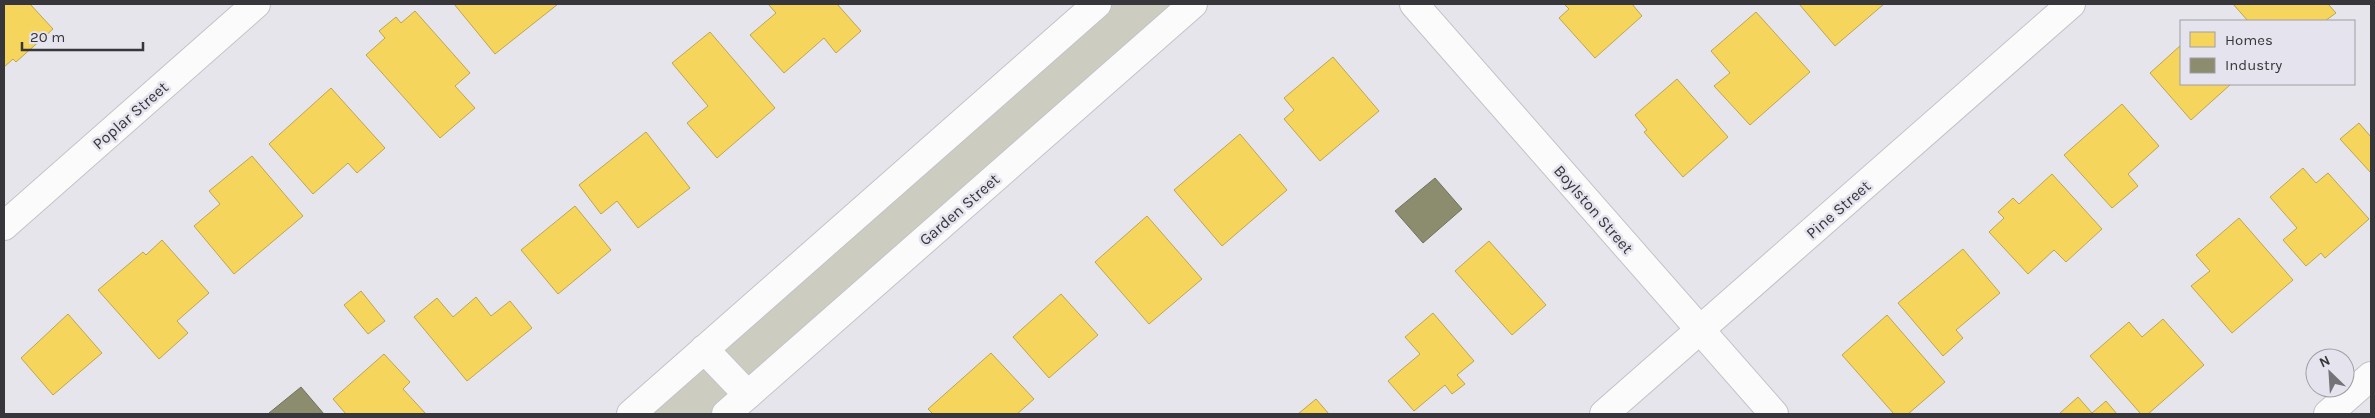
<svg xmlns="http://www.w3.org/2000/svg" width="2375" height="418" font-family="Karla,sans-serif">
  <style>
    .green { fill: #cccdc0 }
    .homes { fill: #f6d55c; stroke: #bda552 }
    .industry { fill: #8c8c6e; stroke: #72725e }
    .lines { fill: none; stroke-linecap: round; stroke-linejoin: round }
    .minor-casing { stroke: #c3c2c7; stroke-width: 30 }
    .minor { stroke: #fbfbfc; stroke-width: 28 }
    .labels { text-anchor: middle; stroke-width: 5; stroke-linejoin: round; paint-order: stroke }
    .street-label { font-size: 16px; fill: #37363a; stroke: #e5e3ed }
  </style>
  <rect width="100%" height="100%" fill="#e6e5eb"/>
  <!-- green -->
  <path class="green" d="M1106,4H1185L717,414H641Z"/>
  <!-- homes -->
  <path class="homes" d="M4,4H30L53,29L16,62L13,59L4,67Z
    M454,4H558L495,54Z
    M768,4H837L861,31L836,53L824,38L784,73L750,35L776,13Z
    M1564,4H1632L1642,16L1595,58L1559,18L1569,9Z
    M1799,4H1884L1835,46Z
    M2233,4H2328L2336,13L2325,21H2248Z
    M415,11L470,73L455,86L475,108L440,138L366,55L385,38L379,31L396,17L401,23Z
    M1756,12L1810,72L1750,125L1714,86L1730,73L1711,51Z
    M710,32L775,108L717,158L687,123L708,106L672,63Z
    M2181,45V84H2231L2191,120L2150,73Z
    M1333,57L1379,111L1320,161L1284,119L1294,110L1284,98Z
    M1677,79L1728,137L1683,177L1644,132L1647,130L1635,115Z
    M331,88L385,148L357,173L348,163L313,194L269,144Z
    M2122,104L2159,146L2128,174L2138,186L2112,208L2064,155Z
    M2359,123L2371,137V173L2340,139Z
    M646,132L690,188L638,228L617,201L601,214L579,185Z
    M1240,134L1287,190L1222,246L1174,190Z
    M252,156L303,216L234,274L194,226L220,204L209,191Z
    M2303,168L2316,183L2328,173L2369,219L2325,258L2321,253L2306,266L2283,240L2297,228L2270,197Z
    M2052,174L2102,229L2066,262L2054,250L2028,274L1989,232L2004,218L1998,212L2013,198L2019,204Z
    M575,206L611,250L558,294L521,250Z
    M1147,216L1202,279L1149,324L1095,262Z
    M2239,218L2293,280L2232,333L2191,286L2210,271L2196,255Z
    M162,240L209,293L177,321L188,333L159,359L98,290L143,252L146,255Z
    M1489,241L1546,305L1512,335L1455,271Z
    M1963,249L2000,293L1956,330L1963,338L1943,356L1898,303Z
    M361,291L385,321L368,334L344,305Z
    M1061,294L1098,335L1049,378L1013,337Z
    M476,297L491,316L510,301L532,328L467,381L414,317L437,298L453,317Z
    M1433,313L1474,361L1457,375L1465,384L1452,394L1445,385L1414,411L1388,381L1420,354L1405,337Z
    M68,314L102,353L53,395L21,358Z
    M1887,315L1945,382L1908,414H1894L1842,355Z
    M2163,319L2204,365L2148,414H2141L2090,356L2129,322L2142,337Z
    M991,353L1034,399L1017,414H933L928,409Z
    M384,354L410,382L403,389L426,414H346L333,399Z
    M2078,397L2092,413L2106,401L2117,414H2059Z
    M1316,399L1329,414H1298Z"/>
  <!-- industry -->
  <path class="industry" d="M1435,178L1462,209L1423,243L1395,211Z
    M301,387L324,414H269V413Z"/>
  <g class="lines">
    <defs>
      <path id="minor" d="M1414,4L1774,414
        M4,226L256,4
        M704,349L748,395
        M631,414L1097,4
        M726,414L1193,4
        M1604,414L2071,4
        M2328,414L2371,376"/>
    </defs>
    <!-- minor casing -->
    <use href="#minor" class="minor-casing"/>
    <!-- minor -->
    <use href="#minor" class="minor"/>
  </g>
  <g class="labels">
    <!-- street labels -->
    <g class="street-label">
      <text transform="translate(130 115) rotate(-41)" y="6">Poplar Street</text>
      <text transform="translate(959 209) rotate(-41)" y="6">Garden Street</text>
      <text transform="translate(1594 209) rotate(49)" y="6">Boylston Street</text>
      <text transform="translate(1838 209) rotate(-41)" y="6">Pine Street</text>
    </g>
  </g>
  <!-- border -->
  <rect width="2375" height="418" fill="none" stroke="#37363a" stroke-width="10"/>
  <!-- legend -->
  <rect x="2180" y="20" width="175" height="65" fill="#e5e3ed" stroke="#9f9ea5"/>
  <rect x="2190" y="32" width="25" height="15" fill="#f6d55c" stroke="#9f9ea5"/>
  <text x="2225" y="45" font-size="15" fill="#37363a">Homes</text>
  <rect x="2190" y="58" width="25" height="15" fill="#8c8c6e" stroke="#9f9ea5"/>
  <text x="2225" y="70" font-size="15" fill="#37363a">Industry</text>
  <!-- north arrow -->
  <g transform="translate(2330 373) rotate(335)"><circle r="24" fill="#e5e3ed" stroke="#9f9ea5"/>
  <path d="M0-4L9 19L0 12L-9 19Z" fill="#747378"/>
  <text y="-8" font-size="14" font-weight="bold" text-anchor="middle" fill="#37363a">N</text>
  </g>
  <!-- scale -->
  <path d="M22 42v8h121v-8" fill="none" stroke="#37363a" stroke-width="2.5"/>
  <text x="30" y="42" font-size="15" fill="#37363a" stroke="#e5e3ed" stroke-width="4" paint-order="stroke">20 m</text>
</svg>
